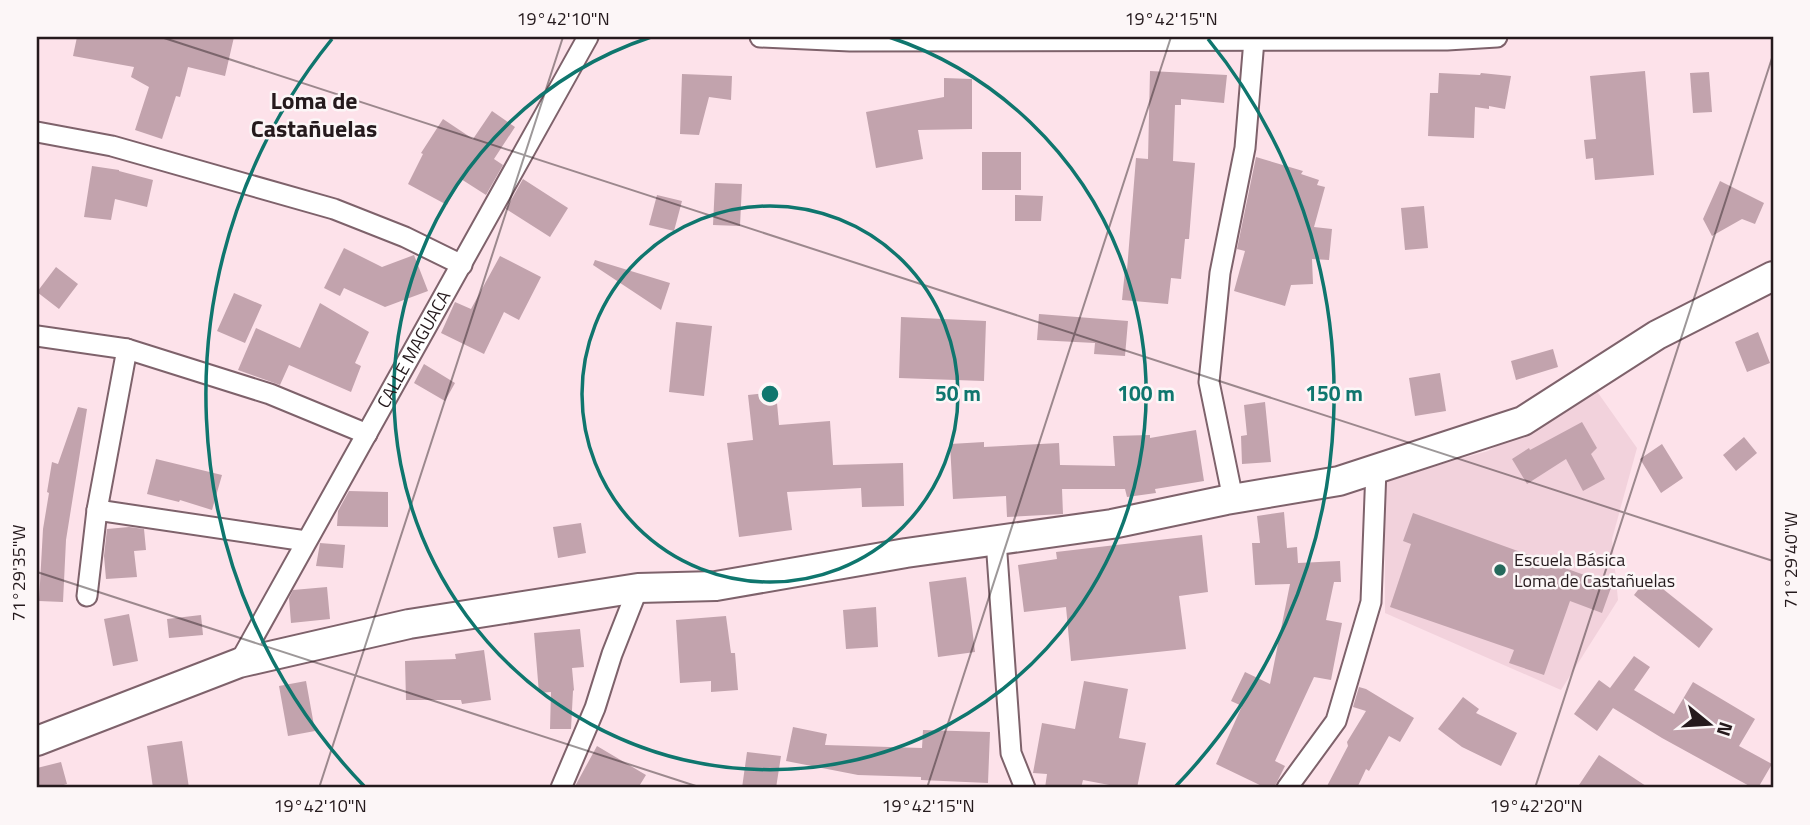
<svg xmlns="http://www.w3.org/2000/svg" width="1810" height="825" font-family="'Titillium Web',sans-serif">
  <style>
    .built { fill: #f2d2dc }
    .building { fill: #c2a3ad }
    .lines { fill: none; stroke-linecap: round; stroke-linejoin: round }
    .minor-casing { stroke: #7e626b; stroke-width: 23 }
    .secondary-casing { stroke: #7e626b; stroke-width: 32 }
    .minor { stroke: #fff; stroke-width: 19 }
    .secondary { stroke: #fff; stroke-width: 28 }
    .ticks { fill: none; stroke: #251a1d; stroke-width: 2; stroke-opacity: 0.45 }
    .ring { fill: none; stroke: #0f766e; stroke-width: 3.5 }
    .poi-dot { fill: #24695c; stroke: #fcf6f7; stroke-width: 2.5 }
    .labels { text-anchor: middle; stroke-width: 5; stroke-linejoin: round; paint-order: stroke }
    .street-label { font-size: 18px; fill: #251a1d; stroke: #fcf6f7 }
    .poi-label { font-size: 18px; fill: #251a1d; stroke: #fcf6f7; text-anchor: start }
    .district-label { font-size: 24px; font-weight: bold; fill: #251a1d; stroke: #fcf6f7 }
    .centre { fill: #0f766e; stroke: #fcf6f7; stroke-width: 3.5 }
    .ring-label { font-size: 21px; text-anchor: middle; font-weight: bold; fill: #0f766e; stroke: #fcf6f7; stroke-width: 5; stroke-linejoin: round; paint-order: stroke }
    .neatline { fill: none; stroke: #251a1d; stroke-width: 2.5 }
    .ticks-label { font-size: 18px; text-anchor: middle; fill: #251a1d }
  </style>
  <rect width="100%" height="100%" fill="#fde2ea"/>
  <!-- built -->
  <path class="built" d="M1596,390L1637,448L1612,539L1618,600L1561,690L1385,613V480L1488,451Z"/>
  <!-- building -->
  <path class="building" d="M77,37H234L225,76L188,67L180,97L176,96L162,139L135,130L149,87L131,77L134,67L73,56Z
    M1150,71L1227,75L1224,103L1181,99V105H1175L1173,161L1195,163L1189,239H1185L1181,279L1171,278L1168,304L1122,300L1125,270H1127L1136,158L1148,159Z
    M1645,71L1654,175L1595,180L1593,158L1586,159L1584,140L1596,139L1590,76Z
    M1709,72L1712,112L1693,113L1690,73Z
    M1439,73L1480,75L1481,73L1511,76L1505,109L1489,106V109L1475,107L1474,138L1428,136L1430,93H1438Z
    M682,74L732,76L731,100L709,97L699,135L680,134Z
    M944,78L972,79V129L918,130L923,159L876,168L866,112L944,97Z
    M492,111L515,127L494,159L503,165L486,195L461,179L447,205L408,184L423,154L421,153L443,119L473,139Z
    M982,152H1021V190H982Z
    M1256,157L1303,171L1301,174L1319,180L1317,185L1325,187L1314,227L1332,229L1329,260L1312,259L1313,284L1291,285L1285,306L1234,291L1245,251L1237,249Z
    M92,166L119,170V171L153,180L147,207L115,199L111,220L84,217Z
    M523,179L568,208L550,237L506,209Z
    M1720,181L1764,203L1755,224L1742,219L1712,236L1703,219Z
    M715,183L742,184L740,226L713,225Z
    M657,195L682,201L674,231L649,225Z
    M1015,195L1043,196L1041,221H1015Z
    M1424,206L1428,248L1405,250L1401,208Z
    M344,248L382,267L414,255L428,291L385,307L344,288L340,296L324,288Z
    M500,256L541,277L519,320L504,312L484,354L441,333L455,302L471,309Z
    M595,260L670,283L661,310L593,265Z
    M56,267L78,284L59,309L37,292Z
    M234,293L262,305L245,343L217,331Z
    M320,303L369,332L355,363L361,366L351,392L289,365L280,385L238,370L256,328L300,348Z
    M1039,314L1128,321L1125,356L1094,354L1095,343L1037,340Z
    M901,317L986,321L984,381L899,378Z
    M676,322L712,326L704,396L669,392Z
    M1758,332L1770,363L1747,372L1735,342Z
    M1553,349L1558,367L1516,380L1511,361Z
    M424,364L455,383L445,401L414,383Z
    M1440,373L1446,411L1415,416L1409,378Z
    M776,392L779,425L830,421L833,465L903,463L904,506L862,507L861,488L787,492L792,530L739,537L727,443L753,440L748,395Z
    M1265,402L1271,462L1242,464L1241,436L1247,435L1244,405Z
    M78,407L87,409L66,540L63,602L39,601L43,529L49,493L47,492L52,462L58,464Z
    M1582,422L1597,448L1591,454L1605,479L1583,491L1566,459L1527,484L1512,459L1529,448L1530,450Z
    M1196,430L1204,481L1155,489L1156,493L1127,497L1125,489H1062L1063,514L1007,517L1006,496L953,499L950,444L984,442V447L1059,443L1060,465L1115,466L1113,436L1150,435V438Z
    M1744,437L1757,453L1736,471L1723,455Z
    M1662,444L1683,478L1661,493L1640,459Z
    M156,459L222,475L212,510L180,500L179,502L147,494Z
    M349,491L388,492V527L337,526L338,511Z
    M1284,512L1287,548L1297,547L1298,563L1340,561L1341,582H1334L1326,620L1342,623L1331,680L1314,677L1275,761L1285,766L1274,788H1266L1216,764L1242,706L1231,701L1245,672L1270,684L1290,584L1255,585L1252,543H1260L1257,516Z
    M1413,513L1612,585L1602,613L1570,601L1544,675L1509,663L1514,650L1390,607L1411,544L1403,541Z
    M581,523L586,553L558,558L553,527Z
    M129,527L144,529L146,550L134,551L137,577L106,579L104,556L107,529Z
    M1202,535L1208,592L1179,596L1186,649L1071,661L1066,607L1024,612L1018,565L1057,559L1056,552Z
    M320,543L345,545L343,568L316,566Z
    M966,577L975,652L938,657L929,582Z
    M1648,577L1713,629L1699,648L1634,595Z
    M327,587L330,619L291,623L289,598L293,590Z
    M876,607L878,647L846,649L843,610Z
    M129,614L138,661L113,666L104,619Z
    M201,615L203,635L169,638L167,619Z
    M726,616L731,653H735L738,690L711,692V681L680,683L676,620Z
    M580,629L584,667L572,668L574,690L573,691L571,729H550L551,692L539,693L534,633Z
    M484,650L491,700L462,704L461,700H406L405,661L456,659L455,654Z
    M1634,656L1650,667L1634,690L1674,714L1693,682L1755,719L1739,746L1772,764L1758,788H1753L1662,738L1613,708L1597,731L1574,714L1599,680L1610,688Z
    M306,681L315,731L288,736L279,686Z
    M1084,681L1128,689L1119,738L1146,743L1137,788H1125L1083,780L1081,788H1045L1047,774L1033,773L1042,723L1075,729Z
    M1359,687L1366,689L1414,718L1400,742L1389,736L1369,771L1366,769L1357,788H1326L1348,746L1347,742L1366,711L1353,707Z
    M1463,697L1479,709L1476,713L1517,733L1501,766L1462,747L1438,729Z
    M793,727L827,734L825,745L922,748L923,730L990,732L988,783L921,780V777L858,775L786,761Z
    M182,741L189,788H153L147,746Z
    M597,746L646,775L638,788H574Z
    M747,752L781,756L776,788H742Z
    M1599,755L1649,788H1577Z
    M61,762L67,784L53,788H37V768Z"/>
  <g class="lines">
    <defs>
      <g id="minor">
        <path d="M760,37L850,41L1447,40L1497,37"/>
        <path d="M37,132L112,146L334,209L405,237L462,265"/>
        <path d="M37,336L127,349L270,394L367,434"/>
        <path d="M1233,499L1209,382L1220,273L1245,148L1254,40"/>
        <path d="M97,510L306,541"/>
        <path d="M996,540L1011,753L1025,788"/>
        <path d="M87,596L97,510L127,349"/>
        <path id="s1" d="M239,663L588,37"/>
        <path d="M561,788L595,708L612,654L638,588"/>
        <path d="M1287,788L1336,721L1371,602L1376,469"/>
      </g>
      <path id="secondary" d="M37,741L239,663L409,624L638,588L716,586L906,553L1112,524L1226,500L1339,481L1523,421L1657,335L1773,276"/>
    </defs>
    <!-- minor casing -->
    <use href="#minor" class="minor-casing"/>
    <!-- secondary casing -->
    <use href="#secondary" class="secondary-casing"/>
    <!-- minor -->
    <use href="#minor" class="minor"/>
    <!-- secondary -->
    <use href="#secondary" class="secondary"/>
  </g>
  <!-- ticks -->
  <path class="ticks" d="M161,37L1773,561M37,572L702,788M319,788L563,37M927,788L1171,37M1535,788L1773,55"/>
  <!-- distance rings -->
  <g class="ring">
    <circle cx="770" cy="394" r="188"/>
    <path d="M889 37A376 376 0 1 1 651 37"/>
    <path d="M364 786A564 564 0 0 1 332 39M1208 39A564 564 0 0 1 1176 786"/>
  </g>
  <!-- markers -->
  <circle class="poi-dot" cx="1500" cy="570" r="7"/>
  <g class="labels">
    <!-- street labels -->
    <g class="street-label">
      <text dy="6" stroke="none"><textPath href="#s1" startOffset="359">CALLE MAGUACA</textPath></text>
    </g>
    <!-- poi labels -->
    <g class="poi-label">
      <text x="1514" y="566">Escuela Básica<tspan x="1514" dy="21">Loma de Castañuelas</tspan></text>
    </g>
    <!-- district labels -->
    <g class="district-label">
      <text x="314" y="109">Loma de<tspan x="314" dy="28">Castañuelas</tspan></text>
    </g>
  </g>
  <circle cx="770" cy="394" r="10" class="centre"/>
  <g class="ring-label">
    <text x="958" y="401">50 m</text>
    <text x="1146" y="401">100 m</text>
    <text x="1334" y="401">150 m</text>
  </g>
  <!-- border -->
  <rect width="1810" height="825" fill="none" stroke="#fcf6f7" stroke-width="77"/>
  <!-- north arrow -->
  <g transform="translate(1709 724) rotate(108)" stroke="#fcf6f7" stroke-width="5" paint-order="stroke">
  <path d="M0-5L12 26L0 18L-12 26Z" fill="#251a1d"/>
  <text y="-10" font-size="19" font-weight="bold" text-anchor="middle" fill="#251a1d">N</text>
  </g>
  <rect x="38" y="38" width="1734" height="748" class="neatline"/>
  <g class="ticks-label">
    <text x="563" y="25">19°42'10"N</text>
    <text x="1171" y="25">19°42'15"N</text>
    <text transform="translate(1791 560) rotate(-90)" y="6">71°29'40"W</text>
    <text transform="translate(19 573) rotate(-90)" y="6">71°29'35"W</text>
    <text x="320" y="812">19°42'10"N</text>
    <text x="928" y="812">19°42'15"N</text>
    <text x="1536" y="812">19°42'20"N</text>
  </g>
</svg>
